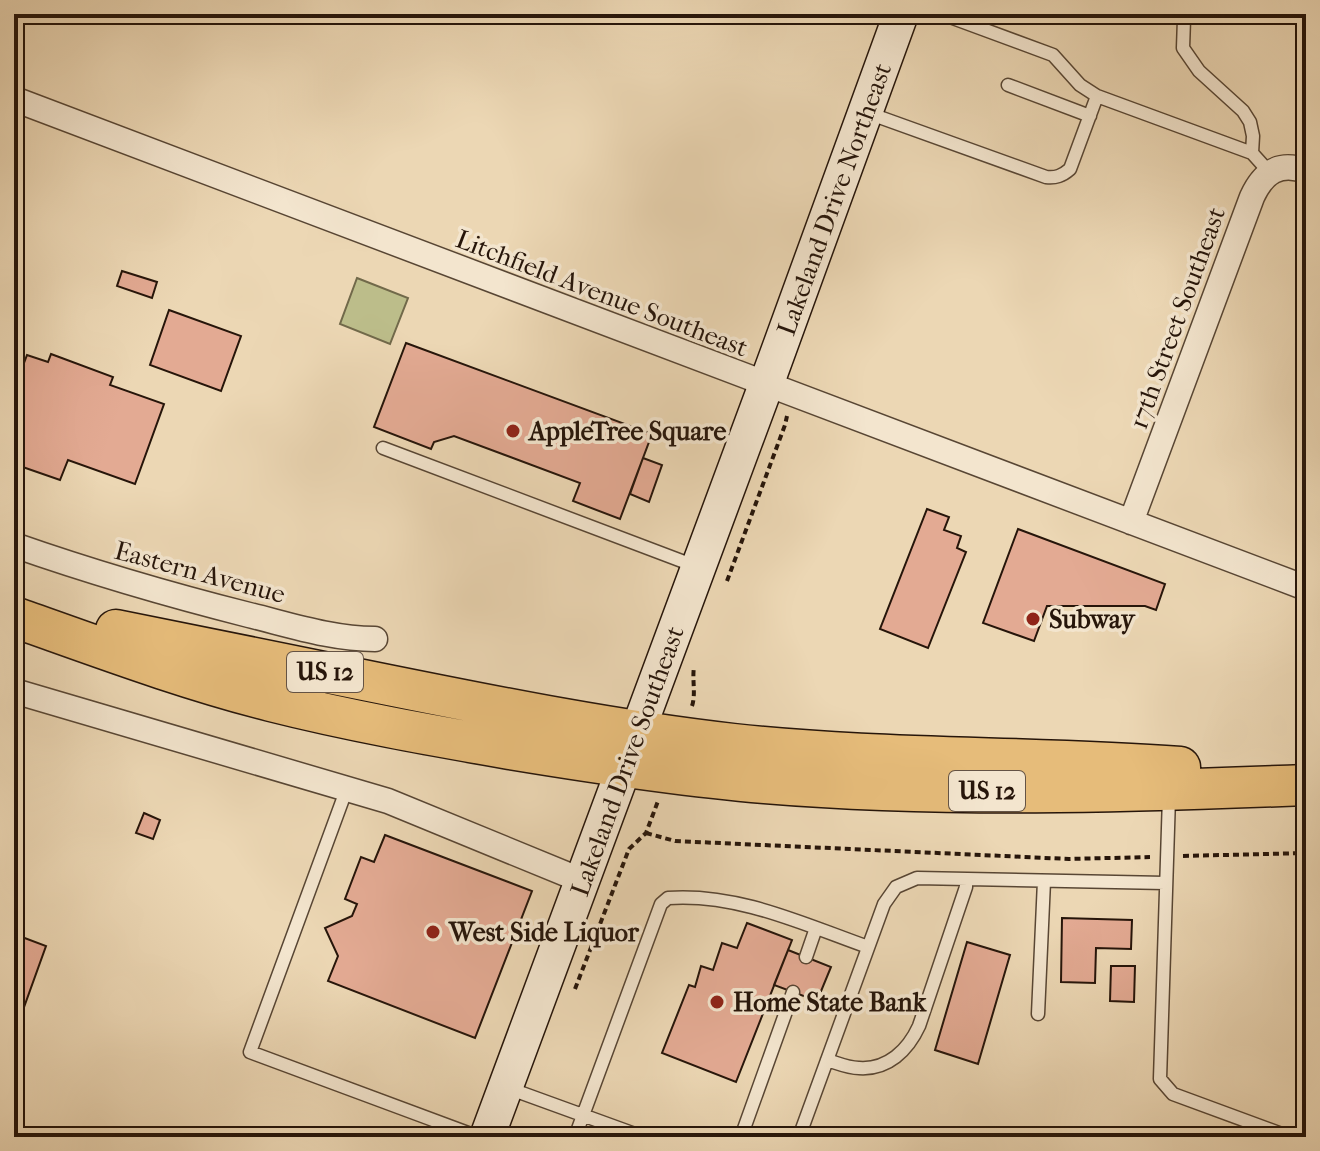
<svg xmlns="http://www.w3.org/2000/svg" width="1320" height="1151" font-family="'IM FELL French Canon',serif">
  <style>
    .green { fill: #bcbd8a; stroke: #71694a; stroke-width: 2 }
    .building { fill: #e3aa93; stroke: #26150a; stroke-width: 2 }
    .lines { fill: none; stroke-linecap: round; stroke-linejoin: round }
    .service-casing { stroke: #584634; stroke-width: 15 }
    .minor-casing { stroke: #584634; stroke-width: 27 }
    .secondary-casing { stroke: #26150a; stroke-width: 37 }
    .trunk-casing { stroke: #26150a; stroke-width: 43 }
    .path { stroke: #26150a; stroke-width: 4; stroke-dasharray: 6 4; stroke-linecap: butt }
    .service { stroke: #f3e5ce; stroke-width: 12 }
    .minor { stroke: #f3e5ce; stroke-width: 24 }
    .secondary { stroke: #f3e5ce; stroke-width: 34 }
    .trunk { stroke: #e6bc7a; stroke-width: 40 }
    .poi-dot { fill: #8f2418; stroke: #f3e5ce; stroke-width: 3 }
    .labels { text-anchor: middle; stroke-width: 7; stroke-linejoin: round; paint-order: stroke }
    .shield { fill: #f3e5ce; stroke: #645345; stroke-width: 2 }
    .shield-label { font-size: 24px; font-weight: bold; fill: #26150a }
    .street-label { font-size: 26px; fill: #26150a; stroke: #f3e5ce }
    .poi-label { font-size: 26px; font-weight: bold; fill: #26150a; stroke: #f3e5ce; text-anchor: start }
  </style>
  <rect width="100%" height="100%" fill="#ecd7b4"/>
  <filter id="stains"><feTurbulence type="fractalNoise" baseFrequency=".0025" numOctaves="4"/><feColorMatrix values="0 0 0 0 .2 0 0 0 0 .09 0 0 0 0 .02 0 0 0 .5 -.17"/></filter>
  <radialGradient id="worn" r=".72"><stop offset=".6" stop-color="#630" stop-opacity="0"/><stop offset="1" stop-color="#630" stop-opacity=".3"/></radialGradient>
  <!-- green -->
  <path class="green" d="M357,278L408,298L390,344L340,324Z"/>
  <!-- building -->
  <path class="building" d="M122,271L157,282L152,298L117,286Z
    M169,310L241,336L221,391L150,365Z
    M406,343L652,434L620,519L573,501L580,483L454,436L434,442L431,449L374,427Z
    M51,354L113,377L110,385L164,404L135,484L68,460L60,480L14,464V359L24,363L27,355L48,362Z
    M643,458L662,465L649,502L630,494Z
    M927,509L949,517L944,530L961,536L957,548L966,552L928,648L880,629Z
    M1018,529L1165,584L1156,610L1145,606H1047L1034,641L983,623Z
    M144,813L160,820L153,839L136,833Z
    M385,835L532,891L475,1038L328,981L338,956L325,928L352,916L357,904L345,899L361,857L374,862Z
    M1062,918L1132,920L1131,949L1096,948L1095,983L1061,982Z
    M747,923L792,940L736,1082L662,1053L689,985L695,987L701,966L713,970L722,943L737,948Z
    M14,934L46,946L14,1035Z
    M967,942L1010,955L978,1064L935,1050Z
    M788,950L831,967L817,1001L774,985Z
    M1111,966H1135L1134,1002L1110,1001Z"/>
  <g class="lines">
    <defs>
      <path id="service" d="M942,14L1053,55L1080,85L1097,96L1252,153L1270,173
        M1186,14L1184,19L1183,48L1199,71L1243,111L1250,122L1253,136L1252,153
        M1008,85L1090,116
        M868,113L1046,177C1056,178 1062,176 1070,169L1097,96
        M383,448L695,566
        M347,788L250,1052L479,1137
        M1169,797L1160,1079L1173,1094L1290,1137
        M806,957L816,928
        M1038,1014L1044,881
        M827,1060C837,1063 848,1068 859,1068C888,1070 908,1050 919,1026L966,887V880
        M508,1088L643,1137
        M575,1137L661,904L668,898C738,893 803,924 868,947
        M741,1137L793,992
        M799,1137L884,904L896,887L917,878L1165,883"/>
      <path id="minor" d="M14,99L1306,588
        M1131,522L1252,197C1263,173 1279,161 1306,171
        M14,545C91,572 170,595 249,615C290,625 332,639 375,639
        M14,691L388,801L583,881"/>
      <path id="secondary" d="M487,1137L766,385L901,14"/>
      <path id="trunk" d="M14,617C99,647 184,679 271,701C350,721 430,735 510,749C595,763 680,776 765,783C945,798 1126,792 1306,785
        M116,630C206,649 297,666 388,685C502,708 617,731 733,744C882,760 1031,756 1180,767"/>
    </defs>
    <!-- service casing -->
    <use href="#service" class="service-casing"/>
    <!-- minor casing -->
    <use href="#minor" class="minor-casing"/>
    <!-- secondary casing -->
    <use href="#secondary" class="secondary-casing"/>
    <!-- trunk casing -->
    <use href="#trunk" class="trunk-casing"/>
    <!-- path -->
    <path class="path" d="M727,581L785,425L787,416
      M692,706C696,694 692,680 694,667
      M646,833L675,841L1069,859L1150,857
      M1183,856L1306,853
      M575,989L629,849L646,833L658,801"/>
    <!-- service -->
    <use href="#service" class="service"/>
    <!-- minor -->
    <use href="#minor" class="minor"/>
    <!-- secondary -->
    <use href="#secondary" class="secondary"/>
    <!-- trunk -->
    <use href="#trunk" class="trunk"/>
  </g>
  <!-- markers -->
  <g class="poi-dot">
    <circle cx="513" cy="431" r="8"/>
    <circle cx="1033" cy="619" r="8"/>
    <circle cx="433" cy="932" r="8"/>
    <circle cx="717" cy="1002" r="8"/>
  </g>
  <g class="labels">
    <!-- shield labels -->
    <g class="shield">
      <rect x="287" y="652" width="76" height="40" rx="6"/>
      <rect x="949" y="771" width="76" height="40" rx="6"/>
    </g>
    <g class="shield-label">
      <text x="325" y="680">US 12</text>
      <text x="987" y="799">US 12</text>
    </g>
    <!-- street labels -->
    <g class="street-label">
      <text transform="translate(834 199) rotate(-70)" y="9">Lakeland Drive Northeast</text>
      <text transform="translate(602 293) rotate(21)" y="9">Litchfield Avenue Southeast</text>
      <text transform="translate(1177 318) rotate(-70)" y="9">17th Street Southeast</text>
      <text transform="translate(200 572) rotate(15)" y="9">Eastern Avenue</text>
      <text transform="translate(627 761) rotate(-70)" y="9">Lakeland Drive Southeast</text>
    </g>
    <!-- poi labels -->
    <g class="poi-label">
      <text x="529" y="440">AppleTree Square</text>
      <text x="1049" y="628">Subway</text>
      <text x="449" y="941">West Side Liquor</text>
      <text x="733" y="1011">Home State Bank</text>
    </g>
  </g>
  <!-- margin -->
  <rect width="1320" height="1151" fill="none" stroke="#ecd7b4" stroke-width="48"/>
  <rect x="16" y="16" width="1288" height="1119" fill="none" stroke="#26150a" stroke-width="4"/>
  <rect x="24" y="24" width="1272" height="1103" fill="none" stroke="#26150a" stroke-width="2"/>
  <rect width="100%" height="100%" filter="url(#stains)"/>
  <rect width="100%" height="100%" fill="url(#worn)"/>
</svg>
